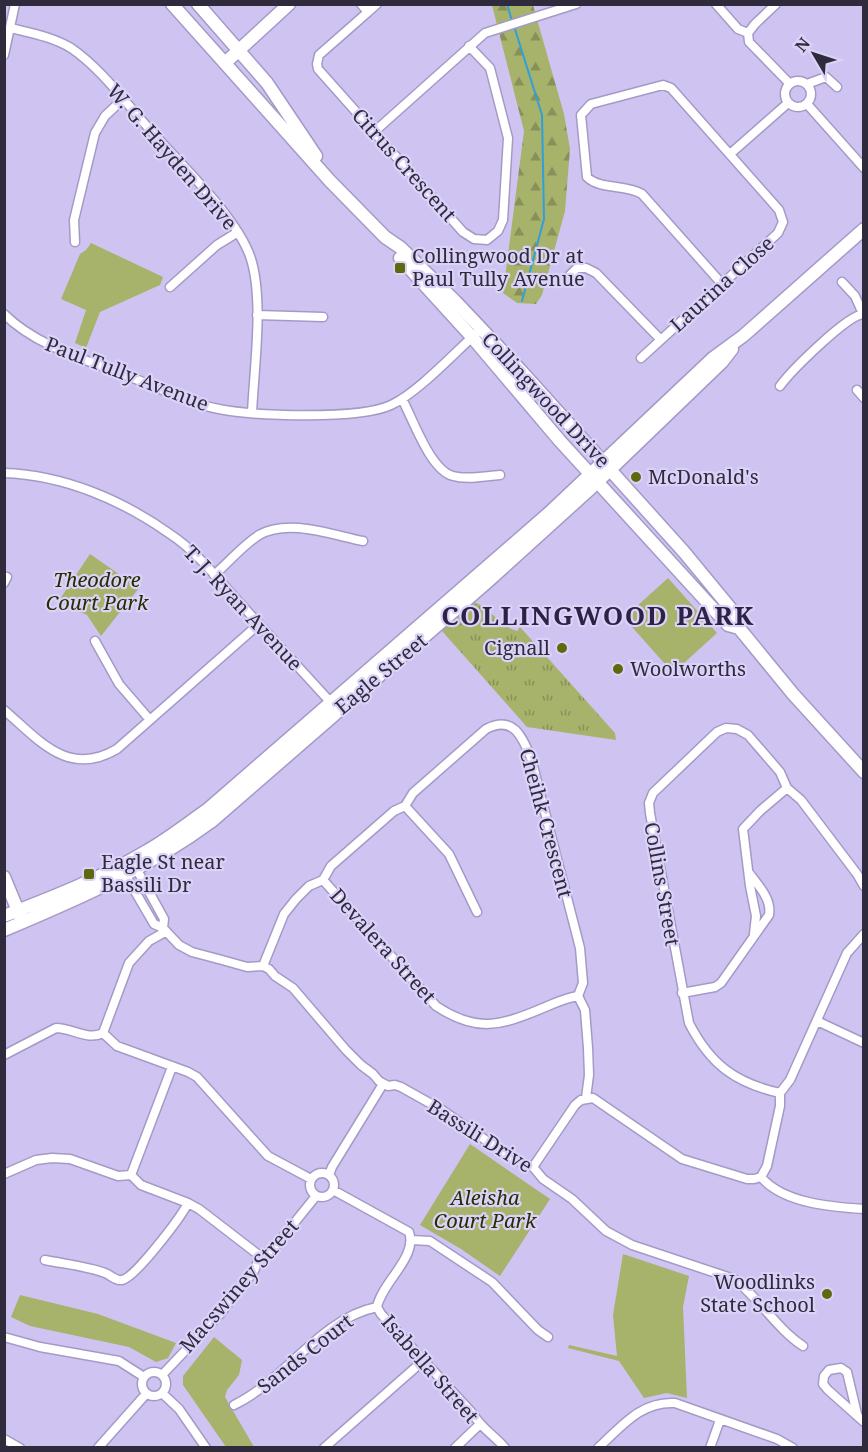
<svg xmlns="http://www.w3.org/2000/svg" width="868" height="1452" font-family="'Noto Serif',serif">
  <style>
    .grass { fill: url(#grass-tufts) }
    .forest { fill: url(#forest-firs) }
    .park { fill: #a7b26b }
    .lines { fill: none; stroke-linecap: round; stroke-linejoin: round }
    .stream { stroke: #2fa0d9; stroke-width: 2 }
    .street-casing { stroke: #a59ac6; stroke-width: 11 }
    .secondary-casing { stroke: #a59ac6; stroke-width: 15 }
    .street { stroke: #fff; stroke-width: 8 }
    .secondary { stroke: #fff; stroke-width: 12 }
    .poi-dot { fill: #5e680d; stroke: #dbd2f8; stroke-width: 2 }
    .labels { text-anchor: middle; stroke-width: 4.5; stroke-linejoin: round; paint-order: stroke }
    .street-label { font-size: 20px; fill: #2f2a3c; stroke: #dbd2f8 }
    .poi-label { font-size: 20px; fill: #2f2a3c; stroke: #dbd2f8; text-anchor: start }
    .park-label { font-size: 20px; font-style: italic; fill: #282d01; stroke: #dbd2f8 }
    .district-label { font-size: 26px; font-weight: bold; letter-spacing: 1.5px; fill: #2d2246; stroke: #dbd2f8 }
  </style>
  <defs>
    <pattern id="grass-tufts" width="24" height="20" patternUnits="userSpaceOnUse" patternTransform="scale(1.5)"><rect width="24" height="20" fill="#a7b26b"/><path d="M3 7l-1-3M5 7V3M7 7l1-3M15 17l-1-3M17 17v-4M19 17l1-3" fill="none" stroke="#889159"/></pattern>
    <pattern id="forest-firs" width="22" height="20" patternUnits="userSpaceOnUse" patternTransform="scale(1.5)"><rect width="22" height="20" fill="#a7b26b"/><path d="M5 1l3.5 6h-7zM16 11l3.5 6h-7z" fill="#889159"/></pattern>
  </defs>
  <rect width="100%" height="100%" fill="#cfc3f2"/>
  <!-- grass -->
  <path class="grass" d="M474,602C491,608 498,625 517,631L520,627L615,733L616,740L527,727L442,631Z"/>
  <!-- forest -->
  <path class="forest" d="M492,5H533L564,114L570,149L565,211L542,295L536,304L517,303L503,293L524,131Z"/>
  <!-- park -->
  <path class="park" d="M91,243L163,277L160,285L100,312L86,348L75,343L86,310L61,299L80,254L86,250Z
    M90,554L139,588L101,636L87,615L58,602Z
    M668,578L717,633L673,673L624,618Z
    M470,1144L550,1199L500,1276L461,1249L420,1225Z
    M623,1254L689,1276L683,1307L687,1398L667,1393L644,1398L619,1361L568,1348L569,1345L617,1356L613,1315Z
    M20,1295L98,1314L176,1343L168,1358L156,1362L129,1347L30,1326L11,1317Z
    M214,1337L242,1360L239,1375L227,1390L225,1397L254,1447H226L183,1385V1376Z"/>
  <g class="lines">
    <!-- stream -->
    <path class="stream" d="M507,4L512,21
      M514,26L542,115L544,219L522,301"/>
    <defs>
      <path id="street" d="M361,4L368,12L319,55L317,64L318,69L463,232L474,239L487,240L498,231L503,220L508,138L490,68L469,46
        M716,4L738,29L748,33
        M776,4L755,24L748,33L749,42L790,84
        M368,12L377,4
        M11,28C31,33 53,37 71,48C103,70 127,105 153,133C182,166 238,218 251,259C264,301 254,368 252,413
        M4,55L15,4
        M785 94a13 13 0 1 1 26 0a13 13 0 1 1-26 0Z
        M807,84L826,77L837,87
        M807,104L864,168
        M374,132L485,33L576,4
        M730,154L788,103
        M75,242L74,220L95,133L105,116L123,99
        M564,281L577,268H586L596,273L661,340
        M842,282L855,296L863,314
        M170,287L217,245L238,232
        M4,314C38,348 94,362 138,380C164,390 191,404 219,409C255,416 359,420 391,405C419,392 456,351 481,329
        M257,315L323,317
        M641,358L778,233L783,222L779,210L671,88L663,85L591,104L581,115L587,177C600,190 626,184 642,194L722,284
        M780,386C791,371 848,314 864,314
        M857,390L864,398
        M402,399C413,419 430,470 453,476C467,480 485,476 500,475
        M4,473C64,475 122,500 170,534C196,551 217,578 238,601C270,636 302,671 334,706
        M214,575C229,562 243,545 259,535C288,518 332,535 363,541
        M4,583L7,577
        M95,641L119,684L150,720
        M4,710C39,740 68,778 117,749L259,624
        M405,806L449,854L477,912
        M131,867L137,870L164,919L163,928
        M126,871V876L154,924L163,928L179,945L192,952L222,960L247,967L263,966L269,969L275,976L293,988L346,1050L361,1065L373,1074L379,1081L388,1086L395,1085L401,1087L442,1110L513,1159L533,1167L543,1179L572,1199L606,1231L632,1245L734,1279C760,1299 776,1328 803,1346
        M323,880L436,1006C477,1033 500,1026 543,1008C555,1003 565,998 578,996
        M165,932L149,941L129,963L103,1033L117,1046L188,1072L197,1077L268,1156L311,1179
        M754,934L756,916L750,886L743,829L760,811L787,788
        M263,966L284,914L296,899L309,886L323,880L331,866L394,811L405,806L413,793L486,729C513,715 522,736 531,758L580,948L583,983L578,996L585,1010L588,1048L589,1075L586,1098
        M682,993L715,987L721,983L769,915C772,899 758,885 749,873
        M817,1021L864,1043
        M4,1055L56,1028C72,1028 88,1041 103,1033
        M780,1093C735,1083 710,1064 689,1023L650,813L649,803L653,793L717,732L726,728L737,729L748,735L780,772L787,788L801,800L857,874L864,886
        M533,1167L575,1105L581,1100L593,1098L682,1159L747,1179H754L761,1177C783,1203 831,1207 864,1209
        M310 1185a12 12 0 1 1 24 0a12 12 0 1 1-24 0Z
        M4,1174L36,1160L52,1158L70,1159L118,1176L131,1175L141,1185L188,1203L199,1209L260,1256
        M131,1175L172,1067
        M329,1175L332,1167L383,1084
        M761,1177L767,1166L780,1106V1093L790,1080L847,953L864,934
        M333,1190L409,1232C418,1257 382,1282 377,1307L381,1314L473,1414C481,1428 494,1435 505,1448
        M412,1240L430,1241L492,1282L538,1330L548,1337
        M45,1260C64,1264 87,1266 105,1273C111,1275 115,1281 122,1280C135,1278 181,1217 188,1203
        M4,1337L40,1347L119,1361L144,1377
        M142 1384a12 12 0 1 1 24 0a12 12 0 1 1-24 0Z
        M162,1375L220,1314L254,1271L260,1256L274,1248L316,1196
        M162,1393L179,1409L206,1448
        M234,1405C286,1380 319,1319 377,1307
        M857,1414L847,1372L841,1368L829,1370L824,1376L823,1384L828,1390L864,1422
        M4,1439L20,1448
        M98,1448L146,1394
        M324,1448L424,1360
        M455,1448L479,1425
        M598,1448C622,1426 641,1401 675,1403L777,1439L793,1448
        M710,1448L720,1420"/>
      <path id="secondary" d="M172,4L330,181L385,237L401,248L456,302L523,373L684,552L736,615L739,628L793,694L864,772
        M198,4L267,83L316,156
        M225,63L289,4
        M400,258L472,337L560,441L728,625L739,628
        M4,877L21,918
        M4,916C53,897 102,878 147,851C168,839 187,824 207,810L549,513L713,358L743,336L864,229
        M4,930C78,899 147,869 212,821L486,583L591,488L722,362L732,349"/>
    </defs>
    <!-- street casing -->
    <use href="#street" class="street-casing"/>
    <!-- secondary casing -->
    <use href="#secondary" class="secondary-casing"/>
    <!-- street -->
    <use href="#street" class="street"/>
    <!-- secondary -->
    <use href="#secondary" class="secondary"/>
  </g>
  <!-- markers -->
  <g class="poi-dot">
    <rect x="394" y="262" width="12" height="12" rx="3"/>
    <circle cx="636" cy="477" r="6"/>
    <circle cx="562" cy="648" r="6"/>
    <circle cx="618" cy="669" r="6"/>
    <rect x="83" y="868" width="12" height="12" rx="3"/>
    <circle cx="827" cy="1294" r="6"/>
  </g>
  <g class="labels">
    <!-- street labels -->
    <g class="street-label">
      <text transform="translate(172 157) rotate(49)" y="7">W. G. Hayden Drive</text>
      <text transform="translate(404 165) rotate(48)" y="7">Citrus Crescent</text>
      <text transform="translate(722 284) rotate(-42)" y="7">Laurina Close</text>
      <text transform="translate(127 374) rotate(21)" y="7">Paul Tully Avenue</text>
      <text transform="translate(546 400) rotate(47)" y="7">Collingwood Drive</text>
      <text transform="translate(243 608) rotate(47)" y="7">T. J. Ryan Avenue</text>
      <text transform="translate(381 674) rotate(-40)" y="7">Eagle Street</text>
      <text transform="translate(546 823) rotate(75)" y="7">Cheihk Crescent</text>
      <text transform="translate(662 884) rotate(80)" y="7">Collins Street</text>
      <text transform="translate(383 946) rotate(48)" y="7">Devalera Street</text>
      <text transform="translate(480 1136) rotate(32)" y="7">Bassili Drive</text>
      <text transform="translate(239 1286) rotate(-49)" y="7">Macswiney Street</text>
      <text transform="translate(305 1354) rotate(-38)" y="7">Sands Court</text>
      <text transform="translate(430 1369) rotate(49)" y="7">Isabella Street</text>
    </g>
    <!-- poi labels -->
    <g class="poi-label">
      <text x="412" y="263">Collingwood Dr at<tspan x="412" dy="23">Paul Tully Avenue</tspan></text>
      <text x="648" y="484">McDonald's</text>
      <text x="550" y="655" text-anchor="end">Cignall</text>
      <text x="630" y="676">Woolworths</text>
      <text x="101" y="869">Eagle St near<tspan x="101" dy="23">Bassili Dr</tspan></text>
      <text x="815" y="1289" text-anchor="end">Woodlinks<tspan x="815" dy="23">State School</tspan></text>
    </g>
    <!-- park labels -->
    <g class="park-label">
      <text x="97" y="587">Theodore<tspan x="97" dy="23">Court Park</tspan></text>
      <text x="485" y="1205">Aleisha<tspan x="485" dy="23">Court Park</tspan></text>
    </g>
    <!-- district labels -->
    <g class="district-label">
      <text x="598" y="625">COLLINGWOOD PARK</text>
    </g>
  </g>
  <!-- border -->
  <rect width="868" height="1452" fill="none" stroke="#2f2a3c" stroke-width="12"/>
  <!-- north arrow -->
  <g transform="translate(814 54) rotate(309)" stroke="#dbd2f8" stroke-width="4.5" paint-order="stroke">
  <path d="M0-4.5L10 22L0 15L-10 22Z" fill="#2f2a3c"/>
  <text y="-9" font-size="16" font-weight="bold" text-anchor="middle" fill="#2f2a3c">N</text>
  </g>
</svg>
